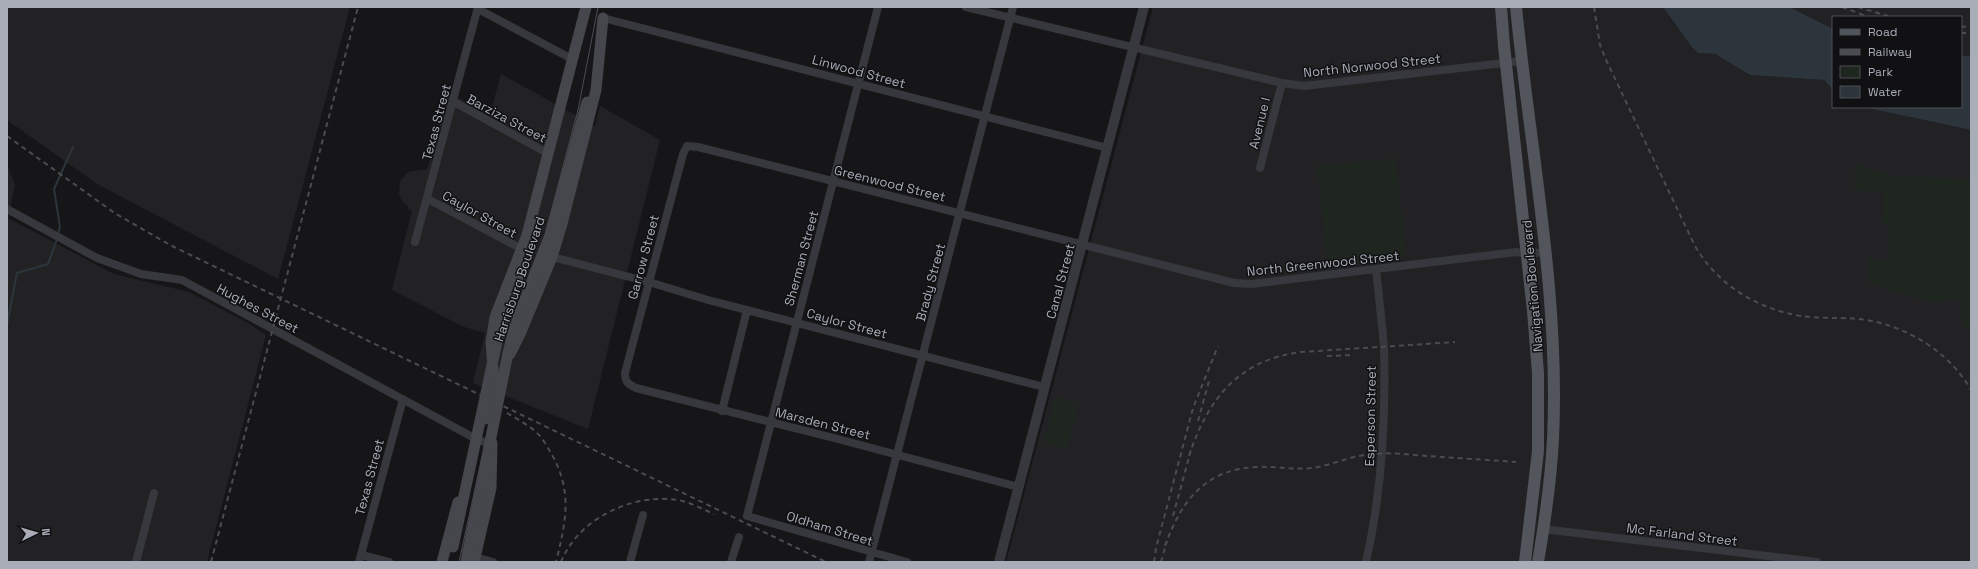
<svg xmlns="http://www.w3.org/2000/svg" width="1978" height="569" font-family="'Space Grotesk',sans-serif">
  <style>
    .built { fill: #222225 }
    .green { fill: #1e261f }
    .water { fill: #2c353c }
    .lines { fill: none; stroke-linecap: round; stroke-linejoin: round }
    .stream { stroke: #2c353c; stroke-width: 2 }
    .minor { stroke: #37383d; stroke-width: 8 }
    .tertiary { stroke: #37383d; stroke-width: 10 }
    .secondary { stroke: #45474d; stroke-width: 11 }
    .primary { stroke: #53555c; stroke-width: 12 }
    .tram { stroke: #4a4c52; stroke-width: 1 }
    .rail { stroke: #4a4c52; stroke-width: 2; stroke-dasharray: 5 4; stroke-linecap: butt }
    .secondary-bridge { stroke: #45474d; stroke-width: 11 }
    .labels { text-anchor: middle; stroke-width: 3; stroke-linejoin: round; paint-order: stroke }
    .street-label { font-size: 13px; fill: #a8adb8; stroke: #111113 }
  </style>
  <rect width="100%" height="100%" fill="#161618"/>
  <!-- built -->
  <path class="built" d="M7,7H350L278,279L97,184L7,120Z
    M1153,7H1663L1691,46L1698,53L1715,54L1750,75L1824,80L1833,90V107H1863L1971,130V562H1006Z
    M1790,7H1971V56H1961V17H1833V29Z
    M501,74L595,126L600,106L660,140L588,429L473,383L485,333L464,327L392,290L412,211L408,209V206L402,201L399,194L400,181L408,172L427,169L449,93L490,114Z
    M7,165L15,185L8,218L114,274L189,292L248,323L266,335L207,562H7Z"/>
  <!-- green -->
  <path class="green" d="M1396,158L1406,256L1328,265L1317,166Z
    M1855,164L1890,176L1971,179V331L1962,324L1958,299L1934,303L1868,283L1869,259L1889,260V224H1882L1883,193L1855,190Z
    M1055,397L1079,403L1067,449L1044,443Z"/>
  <!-- water -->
  <path class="water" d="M1663,7H1790L1833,29V90L1824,80L1750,75L1715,54L1698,53L1691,46Z
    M1961,56H1971V130L1863,107H1961Z"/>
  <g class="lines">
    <!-- stream -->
    <path class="stream" d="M58,234L60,227L54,189L73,147
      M7,325L17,273L48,264L57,239"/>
    <!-- minor -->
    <path class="minor" d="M878,7L747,516L907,562
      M966,7L1282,83L1304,86L1521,61
      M478,9L572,59
      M603,18L1108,148
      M454,102L549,154
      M1260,168L1282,83
      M428,199L522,249
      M7,209L97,258L141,274L182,280L478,440L492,444
      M415,242L478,7
      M552,257L649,282L708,300L1044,387
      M722,411L747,310
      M1018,487L834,438L636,388C628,384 625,382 625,373L683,154L687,146L698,147L1234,283L1251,284L1516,252L1527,254L1545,252
      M1543,529L1817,562
      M361,555L389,562
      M475,557L493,562
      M136,562L154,493
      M359,562L403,399
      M630,562L643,515
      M731,562L739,537
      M869,562L1013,7
      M1366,562C1382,492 1386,420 1384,348C1382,322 1379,296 1376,270"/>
    <!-- tertiary -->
    <path class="tertiary" d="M999,562L1144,7"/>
    <!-- secondary -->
    <path class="secondary" d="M536,271L551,233L587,102
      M510,354L521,332L552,257L562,224L596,90L603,18
      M485,419L494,383L491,342L495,317L527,235L586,7
      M442,562L458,502
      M466,562L468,551
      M474,562L491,488L492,443"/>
    <!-- primary -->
    <path class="primary" d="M1501,7L1504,46L1533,311L1538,373V451L1525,562
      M1516,7C1530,150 1560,295 1553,439C1551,481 1545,521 1538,562"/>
    <!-- tram -->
    <path class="tram" d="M459,562L508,339L518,305L545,235L578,110L598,7"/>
    <!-- rail -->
    <path class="rail" d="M1594,7L1600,45L1607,62L1694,244C1716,284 1757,309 1801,316C1820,319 1840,317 1859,319C1904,324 1949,351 1971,390
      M1842,7L1866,16
      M1858,7L1891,17
      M1961,27L1971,26
      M1961,33H1971
      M7,136L116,214L172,246L826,562
      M1327,356L1354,355
      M507,413C517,419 529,425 537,433C543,438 547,447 551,453C573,491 566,522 556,562
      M1198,421L1209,381
      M1189,456C1208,398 1239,360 1301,352L1455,342
      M1173,516L1191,450
      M1165,546C1181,501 1205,469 1257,467C1275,466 1293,470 1312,468C1333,465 1352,455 1374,454C1392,452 1410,455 1428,456C1457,458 1487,460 1516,462
      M211,562L358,7
      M561,562C578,519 632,493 677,500C690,502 702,509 714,514
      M1154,562L1156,548L1193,408L1218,346
      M1161,562L1167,541"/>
    <!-- secondary-bridge -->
    <path class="secondary-bridge" d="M453,547L498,337L508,301L522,267
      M468,551L508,353L515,325L536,271"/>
  </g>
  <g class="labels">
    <!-- street labels -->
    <g class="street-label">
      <text transform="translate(1372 65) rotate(-6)" y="5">North Norwood Street</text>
      <text transform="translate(859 71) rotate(15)" y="5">Linwood Street</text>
      <text transform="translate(507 118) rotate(28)" y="5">Barziza Street</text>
      <text transform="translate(436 122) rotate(-75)" y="5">Texas Street</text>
      <text transform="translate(1259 123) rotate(-76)" y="5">Avenue I</text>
      <text transform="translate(890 183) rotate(14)" y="5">Greenwood Street</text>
      <text transform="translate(480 214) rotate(29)" y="5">Caylor Street</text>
      <text transform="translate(643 257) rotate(-75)" y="5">Garrow Street</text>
      <text transform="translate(801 258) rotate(-75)" y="5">Sherman Street</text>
      <text transform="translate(1323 263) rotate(-6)" y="5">North Greenwood Street</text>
      <text transform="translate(519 279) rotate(-71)" y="5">Harrisburg Boulevard</text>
      <text transform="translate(1060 281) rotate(-75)" y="5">Canal Street</text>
      <text transform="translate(930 282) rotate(-75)" y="5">Brady Street</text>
      <text transform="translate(1532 286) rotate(-95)" y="5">Navigation Boulevard</text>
      <text transform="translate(258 308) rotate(28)" y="5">Hughes Street</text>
      <text transform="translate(847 323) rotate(15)" y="5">Caylor Street</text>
      <text transform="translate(1370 416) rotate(-89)" y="5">Esperson Street</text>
      <text transform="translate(823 423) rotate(14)" y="5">Marsden Street</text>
      <text transform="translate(369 477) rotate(-75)" y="5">Texas Street</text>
      <text transform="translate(830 528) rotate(17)" y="5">Oldham Street</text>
      <text transform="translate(1682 534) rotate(7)" y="5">Mc Farland Street</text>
    </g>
  </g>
  <!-- border -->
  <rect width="1978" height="569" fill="none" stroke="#a8adb8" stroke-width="16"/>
  <!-- legend -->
  <rect x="1832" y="16" width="130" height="92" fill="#111113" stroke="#4d4f55"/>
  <rect x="1840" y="29" width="20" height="6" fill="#53555c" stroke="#4d4f55"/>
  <text x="1868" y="36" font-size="12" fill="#a8adb8">Road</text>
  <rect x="1840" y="49" width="20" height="6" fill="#4a4c52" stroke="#4d4f55"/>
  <text x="1868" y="56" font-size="12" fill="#a8adb8">Railway</text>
  <rect x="1840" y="66" width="20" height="12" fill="#1e261f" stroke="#4d4f55"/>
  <text x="1868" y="76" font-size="12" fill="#a8adb8">Park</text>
  <rect x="1840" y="86" width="20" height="12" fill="#2c353c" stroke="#4d4f55"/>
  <text x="1868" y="96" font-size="12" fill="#a8adb8">Water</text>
  <!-- north arrow -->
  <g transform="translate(36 533) rotate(85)" stroke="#111113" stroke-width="3" paint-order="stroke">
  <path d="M0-3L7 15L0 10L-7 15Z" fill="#a8adb8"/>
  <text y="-6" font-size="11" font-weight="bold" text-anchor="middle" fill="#a8adb8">N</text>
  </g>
</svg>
